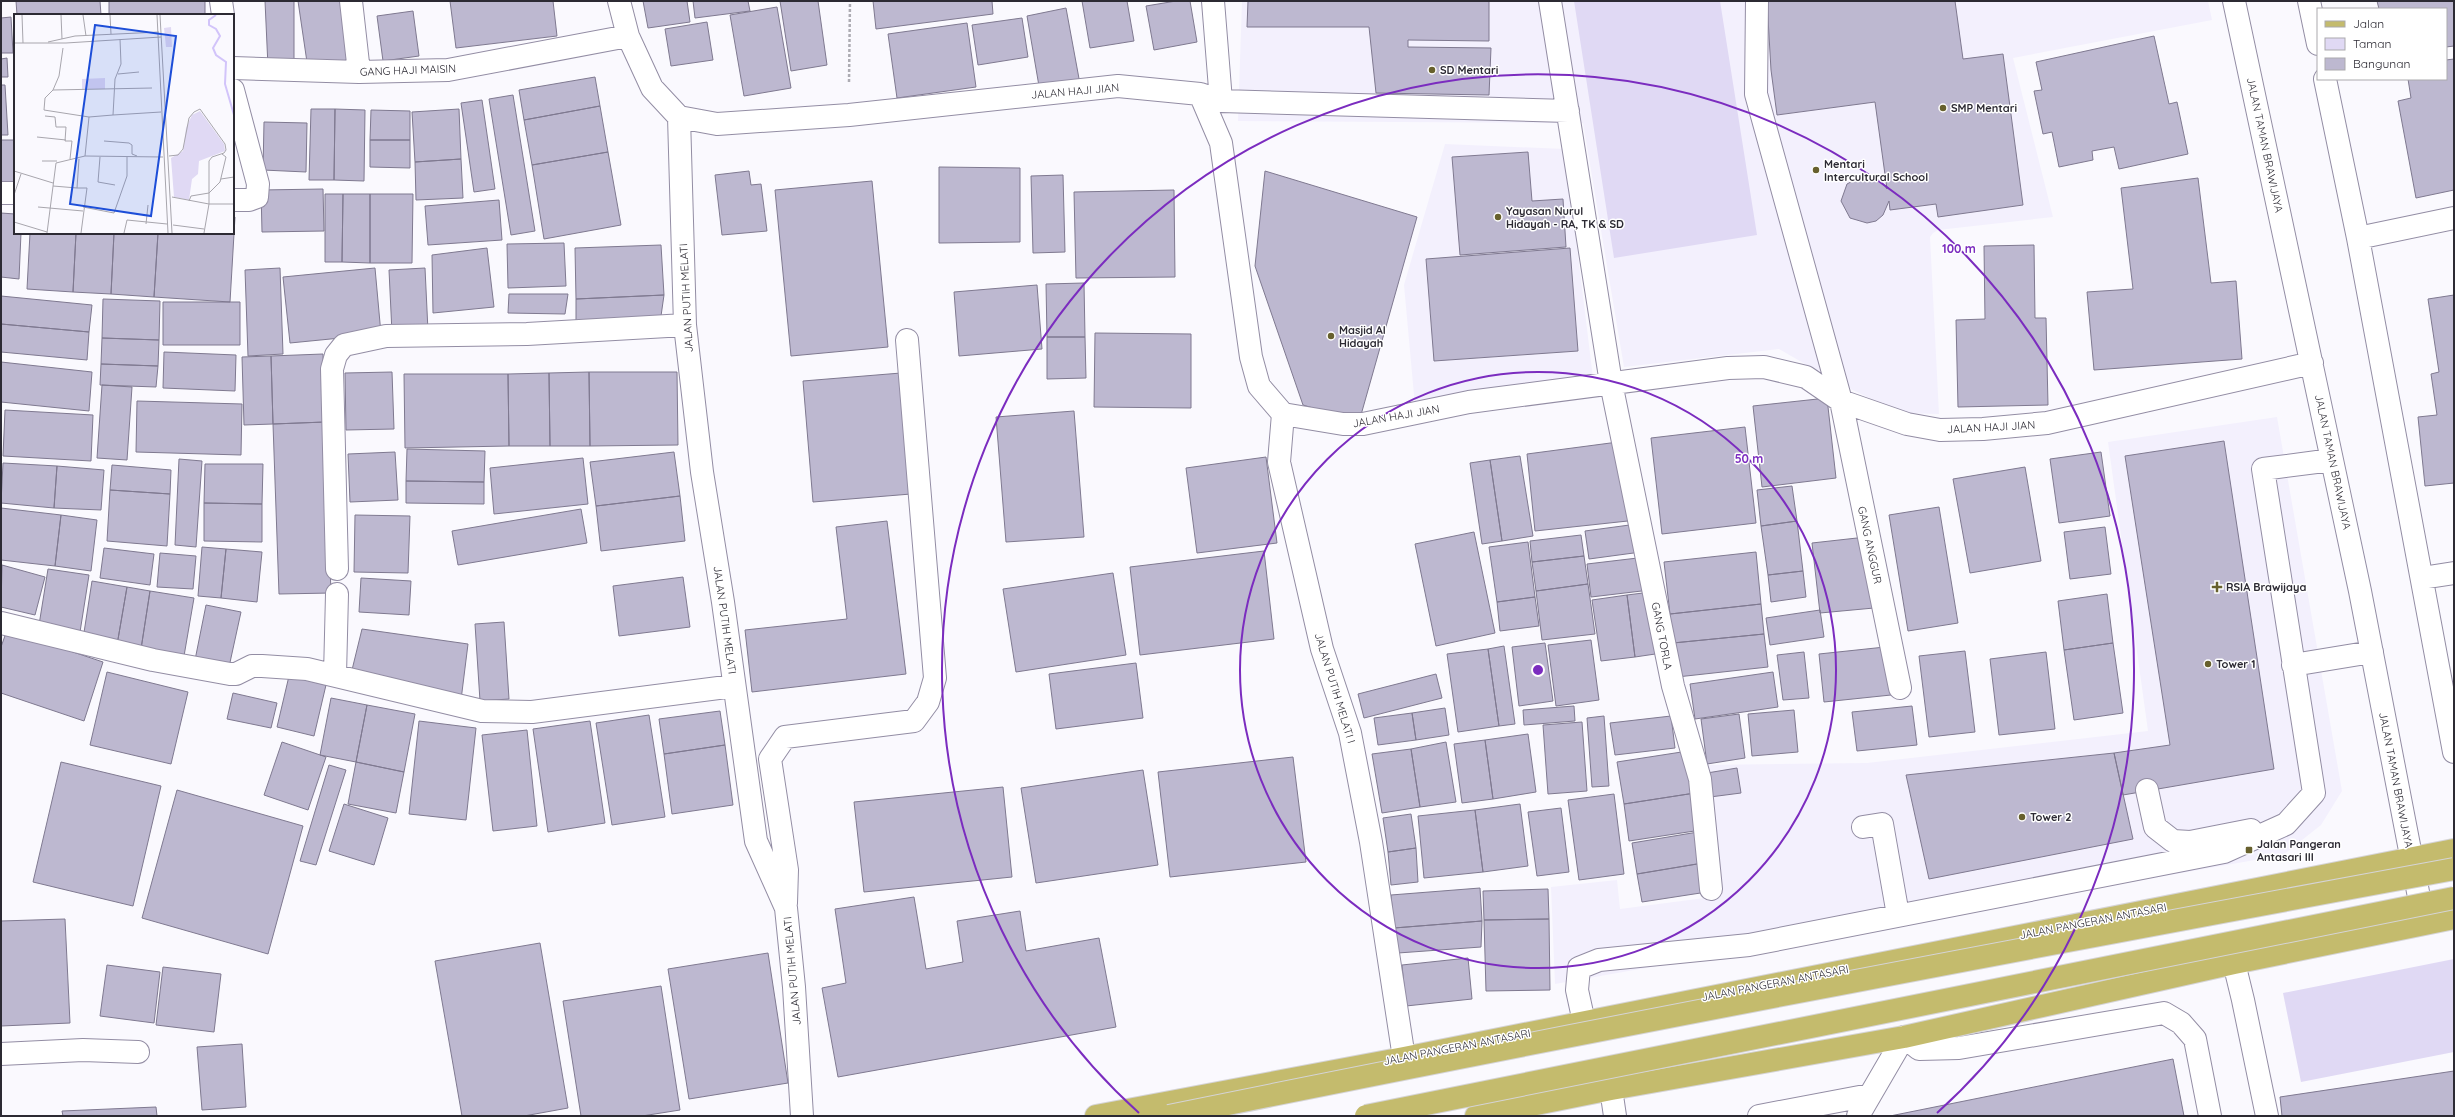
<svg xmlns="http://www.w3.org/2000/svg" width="2455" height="1117" font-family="Quicksand,sans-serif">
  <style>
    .built { fill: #f3f0fd }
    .green { fill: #e0d9f4 }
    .building { fill: #bdb8d0; stroke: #7f7990 }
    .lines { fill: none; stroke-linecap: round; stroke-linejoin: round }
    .minor-casing { stroke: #938da4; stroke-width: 24 }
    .major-casing { stroke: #d5d4d6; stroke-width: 24 }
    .path { stroke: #adacb3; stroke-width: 2.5; stroke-dasharray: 3 2; stroke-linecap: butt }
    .minor { stroke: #fff; stroke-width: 22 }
    .major { stroke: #c4bb6d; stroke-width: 22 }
    .major-bridge-casing { stroke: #d5d4d6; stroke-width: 24; stroke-linecap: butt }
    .major-bridge { stroke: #c4bb6d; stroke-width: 22 }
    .ring { fill: none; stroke: #7b2cbf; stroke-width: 2 }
    .poi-dot { fill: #67602d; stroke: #fff; stroke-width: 1.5 }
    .labels { text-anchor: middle; stroke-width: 3; stroke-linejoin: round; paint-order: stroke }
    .street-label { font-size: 11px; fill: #2c2a33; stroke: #fff }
    .poi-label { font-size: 11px; font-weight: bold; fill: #2c2a33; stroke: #fff; text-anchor: start }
    .inset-river { fill: none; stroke: #d2c4fa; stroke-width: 2 }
    .inset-road { fill: none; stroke: #a8a6ad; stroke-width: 1 }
    .view { fill: #1d4ed8; fill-opacity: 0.15; stroke: #1d4ed8; stroke-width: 2 }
    .inset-edge { fill: none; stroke: #2c2a33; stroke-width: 2 }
    .centre { fill: #7b2cbf; stroke: #fff; stroke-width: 2 }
    .ring-label { font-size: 12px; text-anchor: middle; font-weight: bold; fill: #7b2cbf; stroke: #fff; stroke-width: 3; stroke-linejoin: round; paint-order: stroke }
  </style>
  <rect width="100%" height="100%" fill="#faf9fe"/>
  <!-- built -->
  <path class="built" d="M1242,1H2208L2212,20L2013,58L2053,217L1938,230L1933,233L1930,237L1939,414L1901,413L1838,383L1779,349L1624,367L1583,123L1238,121Z
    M1445,144L1565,149L1594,386L1415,406L1404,285Z
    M2277,417L2342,791L2321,825L2283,855L1555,984L1551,887L1617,880L1620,909L1720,896L1702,765L1867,763L2148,731L2108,442Z"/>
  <!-- green -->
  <path class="green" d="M1574,1H1720L1757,235L1614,258Z
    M2454,959V1052L2301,1082L2283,993Z"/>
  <!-- building -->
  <path class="building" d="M16,1H100L101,15H17Z
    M109,1H205V15H109Z
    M265,1H294V63L268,67Z
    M298,1H347L355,62L308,69Z
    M450,1H553L557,36L456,48Z
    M643,1H687L690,22L648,28Z
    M693,1H748L750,11L695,18Z
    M780,1H818L827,65L791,71Z
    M873,1H992L993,14L876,29Z
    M1082,1H1127L1134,41L1090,48Z
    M1176,1H1190L1197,42L1154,50L1146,6Z
    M1248,1H1489V41L1408,40V47L1491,48L1489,95L1376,93L1369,27H1247Z
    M1767,1H1955L1963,59L2003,54L2023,205L1938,217L1936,204L1890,210L1889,201L1883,215L1876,221L1867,223L1850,218L1841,201L1847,184L1864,175L1881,181L1887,189L1875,102L1777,115L1771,70Z
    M2377,1H2454V46L2446,47V9H2379Z
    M777,7L791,88L744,96L730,15Z
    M1066,8L1080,84L1040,92L1027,16Z
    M413,11L419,56L383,61L377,16Z
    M11,17L13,53H1V18Z
    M1022,18L1028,57L978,65L972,25Z
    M707,22L713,60L671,66L665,29Z
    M967,23L976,87L897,98L888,34Z
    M2154,36L2169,104L2177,102L2188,154L2119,169L2114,147L2092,151L2093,160L2059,167L2052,132L2043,134L2034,91L2042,90L2036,62Z
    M7,58L8,77H1V59Z
    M2454,59V190L2416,198L2398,101L2411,98L2408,79H2446V60Z
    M595,77L600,106L524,120L519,90Z
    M1,85H5L8,135H1Z
    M513,95L535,231L511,235L489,99Z
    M482,100L495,189L474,192L461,103Z
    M600,106L608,152L532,165L524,120Z
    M311,109H335L334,180H309Z
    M335,109L365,110L364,181L334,180Z
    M459,109L461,159L415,162L412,112Z
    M371,110L410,111V140H370Z
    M264,122L307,123L306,172L263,170Z
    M1,140H15V184L1,183Z
    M370,140H410V168L370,167Z
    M608,152L621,225L544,239L532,165Z
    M1528,152L1532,201L1563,199L1566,247L1460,255L1452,157Z
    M461,159L463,198L416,200L415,162Z
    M939,167L1020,168V242L939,243Z
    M749,171L751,185L761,184L767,231L722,235L715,175Z
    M1265,171L1417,217L1359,422L1303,405L1255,266Z
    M1063,175L1065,252L1033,253L1031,176Z
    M2198,178L2211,283L2236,281L2242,359L2094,370L2087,292L2133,289L2121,188Z
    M872,181L888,347L791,356L775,190Z
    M323,189L324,231L262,232L261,190Z
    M1174,190L1175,277L1076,278L1074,192Z
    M325,194H343L342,262H325Z
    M343,194H370V263L342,262Z
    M370,194H413L412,263H370Z
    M499,200L502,240L428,245L425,206Z
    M1,213L15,214V233H21L19,279L1,277Z
    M233,217H235L230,302L154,297L158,233H233Z
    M30,233H76L73,292L27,289Z
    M76,233H114L111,294L73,292Z
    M114,233H158L154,297L111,294Z
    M564,243L566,286L508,288L507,244Z
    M661,245L664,295L576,299L575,248Z
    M2034,245L2035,318H2046L2048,405L1958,407L1956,320L1985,319L1984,246Z
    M487,248L494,307L433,313L432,255Z
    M1570,248L1578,351L1434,361L1426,259Z
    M280,268L283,354L248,356L245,270Z
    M375,268L381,334L290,343L283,277Z
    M425,268L428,331L392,333L389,270Z
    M1084,283L1085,337H1047L1046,284Z
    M1037,285L1042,349L959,356L954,292Z
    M509,294H568L565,314L508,313Z
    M664,295L661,316L576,321V299Z
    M2454,295V483L2425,486L2418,417L2437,415L2431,374L2439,372L2428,299Z
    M1,296L92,305L89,332L1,324Z
    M103,299L160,301L159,340L102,338Z
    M163,302H240V345H163Z
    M1,324L89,332L87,360L1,352Z
    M1095,333L1191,334V408L1094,407Z
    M1047,337H1085L1086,378L1047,379Z
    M102,338L159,340L158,366L101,364Z
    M164,352L236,355L235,391L163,388Z
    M323,354L325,422L273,424L271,356Z
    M271,356L273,424L244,425L242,357Z
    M1,362L92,372L89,411L1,402Z
    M101,364L158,366L156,387L100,385Z
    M392,372L394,429L346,430L345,373Z
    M589,372L590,446H550L549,373Z
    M589,372H677L678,445L590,446Z
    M549,373L550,446H509L508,374Z
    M901,373L911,494L813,502L803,381Z
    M404,374H508L509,446L405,448Z
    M102,385L132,387L127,460L97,458Z
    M1827,398L1836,478L1762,487L1753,406Z
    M137,401L242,404L241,455L136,452Z
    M5,410L93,415L91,461L3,456Z
    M1074,411L1084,537L1006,542L996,417Z
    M325,422L331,593L279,594L273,424Z
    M1745,427L1756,523L1662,534L1651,438Z
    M2224,441L2274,769L2123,795L2114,753L2170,745L2125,456Z
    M1618,442L1637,520L1535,531L1527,454Z
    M407,449L485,451L484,482L406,481Z
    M395,452L398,500L350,502L348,454Z
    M674,452L680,496L596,506L590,462Z
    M2101,452L2110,516L2059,523L2050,459Z
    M1520,456L1533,536L1502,541L1490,460Z
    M1266,457L1277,543L1197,553L1186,468Z
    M583,458L588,504L494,514L490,468Z
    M179,459L202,461L196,547L175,545Z
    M1490,460L1502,541L1482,544L1470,463Z
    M3,463L57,466L54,508L1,503Z
    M205,464H263L262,504L204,503Z
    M112,465L171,470L170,494L110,490Z
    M57,466L104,470L101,510L54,508Z
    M2025,467L2041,561L1970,573L1953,479Z
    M406,481L484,482V504L406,503Z
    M1792,486L1797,521L1761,526L1757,490Z
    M110,490L170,494L167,546L107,541Z
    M680,496L685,541L601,551L596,506Z
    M204,503L262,504V542L204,541Z
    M1939,507L1958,623L1908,631L1889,515Z
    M1,508L61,515L55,566L1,560Z
    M581,509L587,543L458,565L452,531Z
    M61,515L97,520L91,571L55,566Z
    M355,515L410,516L408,573L354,572Z
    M887,521L906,674L752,692L745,630L847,619L836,527Z
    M1797,521L1803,571L1768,575L1761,526Z
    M1637,524L1641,552L1589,559L1585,531Z
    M2105,527L2111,574L2070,579L2064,532Z
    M1474,532L1495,633L1436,646L1415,544Z
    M1581,535L1584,556L1532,562L1530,541Z
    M1866,537L1874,608L1820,613L1812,543Z
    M1528,542L1535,597L1497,602L1489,547Z
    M202,547L226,549L221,598L198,596Z
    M104,548L154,554L150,585L100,578Z
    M226,549L262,552L257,602L221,598Z
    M1264,551L1274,639L1140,655L1130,567Z
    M1756,552L1761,604L1670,614L1664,562Z
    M160,553L196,556L193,589L157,587Z
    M1584,556L1588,584L1536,591L1532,562Z
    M1646,557L1650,590L1591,597L1587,564Z
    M2,565L45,577L35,615L1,607Z
    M48,569L89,575L80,632L39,625Z
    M1803,571L1806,597L1771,602L1768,575Z
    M1113,573L1126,655L1016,672L1003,589Z
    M683,577L690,627L619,636L613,586Z
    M361,578L411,581L409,615L359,612Z
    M92,581L127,587L117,645L83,639Z
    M1588,584L1595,634L1542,640L1536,591Z
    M127,587L150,591L141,649L117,645Z
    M150,591L194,598L184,656L141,649Z
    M1651,592L1662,653L1635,657L1627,595Z
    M2107,594L2113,643L2064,650L2058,601Z
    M1627,595L1635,657L1601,661L1592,600Z
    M1535,597L1539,626L1500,631L1497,602Z
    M1761,604L1764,634L1673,643L1670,614Z
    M206,605L241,612L229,667L195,660Z
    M1820,610L1824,637L1770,645L1766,618Z
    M504,622L509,699L480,701L475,624Z
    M362,629L468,644L461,700L351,674Z
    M7,630L103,662L84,721L1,693V647Z
    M1764,634L1768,667L1677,677L1673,643Z
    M1591,640L1599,700L1556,706L1548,645Z
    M1545,643L1553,701L1519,706L1512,647Z
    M2113,643L2123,713L2074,720L2064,650Z
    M1504,646L1515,724L1499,726L1488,649Z
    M1885,647L1891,695L1824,702L1819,654Z
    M1488,649L1499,726L1458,732L1447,654Z
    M1965,651L1975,732L1929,737L1919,656Z
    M1804,652L1809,698L1783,700L1777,655Z
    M2046,652L2055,729L1999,735L1990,659Z
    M1136,663L1143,718L1056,729L1049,674Z
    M107,672L188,692L171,764L90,745Z
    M1773,672L1778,707L1695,719L1690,684Z
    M1436,674L1442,698L1364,718L1358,694Z
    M289,676L326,685L314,736L277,727Z
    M233,693L277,703L271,728L227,719Z
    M331,698L367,705L356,762L320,755Z
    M367,705L415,714L404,772L356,762Z
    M1574,706L1575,721L1524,725L1523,710Z
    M1912,706L1917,745L1857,751L1852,712Z
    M1445,708L1449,735L1416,740L1412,713Z
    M1794,710L1798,752L1752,756L1748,714Z
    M720,711L725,745L664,754L659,719Z
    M1412,713L1416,740L1378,745L1374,718Z
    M1739,714L1745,758L1707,764L1701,719Z
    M649,715L665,817L612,825L596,723Z
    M1604,716L1609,786L1592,787L1587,718Z
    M1671,716L1675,748L1615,755L1610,723Z
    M419,721L476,728L466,820L409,814Z
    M590,721L605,823L548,832L533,729Z
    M1582,722L1587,791L1548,794L1543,725Z
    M527,730L537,826L493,831L482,735Z
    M1528,734L1536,792L1493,799L1485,740Z
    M1485,740L1493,799L1462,803L1454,744Z
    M282,742L326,757L308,810L264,795Z
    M1446,742L1456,802L1420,807L1411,749Z
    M725,745L733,805L672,814L664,754Z
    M1411,749L1420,807L1382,813L1372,754Z
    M1688,751L1695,793L1624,804L1617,762Z
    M2114,753L2133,839L1929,879L1906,775Z
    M1293,757L1306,862L1170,877L1158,772Z
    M61,762L161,786L133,906L33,882Z
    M356,762L404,772L396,813L348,804Z
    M329,765L346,770L316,865L300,861Z
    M1737,768L1741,793L1710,797L1707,773Z
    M1143,770L1158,865L1036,883L1021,788Z
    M1003,787L1012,877L864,892L854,802Z
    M177,790L303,826L268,954L142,918Z
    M1695,793L1701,830L1629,841L1624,804Z
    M1614,794L1624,874L1579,880L1568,800Z
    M344,804L388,818L374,865L329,851Z
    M1520,804L1528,866L1483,872L1475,810Z
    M1561,808L1569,872L1537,876L1528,812Z
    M1475,810L1483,872L1424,878L1418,816Z
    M1411,814L1416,848L1388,852L1383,818Z
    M1698,832L1703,863L1637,874L1632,843Z
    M1416,848L1418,882L1391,885L1388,852Z
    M1703,863L1707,892L1642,902L1637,874Z
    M1480,888L1482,921L1394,928L1391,895Z
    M1548,889L1549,919L1484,920L1483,891Z
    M914,897L926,969L963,962L957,921L1020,911L1026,951L1099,938L1116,1027L838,1077L822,988L846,983L835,909Z
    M65,919L70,1023L1,1026V921Z
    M1549,919L1550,990L1486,991L1484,920Z
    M1482,921L1481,947L1398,953L1394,928Z
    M540,943L568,1108L524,1116H462L435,961Z
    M768,953L788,1083L689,1099L668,969Z
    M1468,958L1472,999L1406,1006L1402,965Z
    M107,965L160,972L154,1023L100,1016Z
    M163,967L221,974L214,1032L156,1025Z
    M661,986L680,1110L642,1116H581L563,1001Z
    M242,1044L246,1107L202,1110L197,1047Z
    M2173,1059L2184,1116H1890Z
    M2454,1071V1116H2282L2280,1097Z
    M156,1107L157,1116H63L62,1111Z"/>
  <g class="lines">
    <defs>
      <path id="minor" d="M221,1L223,15
        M351,1L359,72
        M619,1L628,36L652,88L679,117L717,124L849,115L1118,86L1200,94L1221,143L1251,357L1259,386L1283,414L1343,424H1363L1469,402L1728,368L1764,367L1806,377L1841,401L1907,424L1940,430L1983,429L2047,423L2312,363
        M1213,1L1221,101
        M1550,1L1611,383L1673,686L1700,779L1711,889
        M1757,1L1756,94L1841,401L1900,688
        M2234,1L2360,591L2424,923
        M2309,1L2318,44
        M233,68L359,72L448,70L628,36
        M2325,79L2358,238L2454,752
        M233,90L258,184L257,197L249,200H233
        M1200,94L1221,101L1568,111
        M679,117L685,325L702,472L723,602L756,841L786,908L794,987L802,1116
        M1,193H15
        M2358,238L2454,218
        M1283,414L1279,462L1322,649L1350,733L1371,842L1404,1058
        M337,569L332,369L336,355L344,345L386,336L527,334L685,325
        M2422,578L2454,573
        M1,623L153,660L230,674H236L252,666H262L307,669L482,711L532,712L734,686
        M2293,665L2372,652
        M335,675L337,594
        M2147,790L2155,827L2173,841L2190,842L2251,830
        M1863,827L1882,824L1898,915
        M786,903L787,870L770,759L785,737L914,721L928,702L935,678L907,340
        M2234,963L2243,1000L2267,1116
        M1584,1022L1577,990L1579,968L1599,960L1749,945L2224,852L2286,824L2314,793L2263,469L2332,460
        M1,1054L83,1050L138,1052
        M1611,1089L1615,1116
        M1759,1116L1870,1095
        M1858,1116L1904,1037L1919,1049L1959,1048L2164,1013L2181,1023L2195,1039L2210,1116"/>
      <path id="major" d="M1096,1116L1404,1058L2454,850
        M1476,1116L1611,1089L1904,1037L2234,963L2454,918"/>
    </defs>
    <!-- minor casing -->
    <use href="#minor" class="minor-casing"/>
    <!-- major casing -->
    <use href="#major" class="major-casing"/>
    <!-- path -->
    <path class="path" d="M849,82L850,1"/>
    <!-- minor -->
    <use href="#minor" class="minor"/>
    <!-- major -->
    <use href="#major" class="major"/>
    <defs>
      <path id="major-bridge" d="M1169,1116C1596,1029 2025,948 2454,869
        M1366,1116L2454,898"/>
    </defs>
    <!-- major-bridge casing -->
    <use href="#major-bridge" class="major-bridge-casing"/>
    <!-- major-bridge -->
    <use href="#major-bridge" class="major-bridge"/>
  </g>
  <!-- distance rings -->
  <g class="ring">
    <circle cx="1538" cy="670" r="298"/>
    <path d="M1139 1113A596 596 0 1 1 1937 1113"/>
  </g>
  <!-- markers -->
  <g class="poi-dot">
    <circle cx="1432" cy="70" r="4"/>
    <circle cx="1943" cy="108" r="4"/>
    <circle cx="1816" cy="170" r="4"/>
    <circle cx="1498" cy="217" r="4"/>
    <circle cx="1331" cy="336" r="4"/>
    <path d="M2215 581h4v4h4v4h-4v4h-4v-4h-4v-4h4z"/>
    <circle cx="2208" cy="664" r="4"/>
    <circle cx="2022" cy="817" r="4"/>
    <rect x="2245" y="846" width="8" height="8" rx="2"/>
  </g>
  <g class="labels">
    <!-- street labels -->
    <g class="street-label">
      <text transform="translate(408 70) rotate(-2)" y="4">GANG HAJI MAISIN</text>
      <text transform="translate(1075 91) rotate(-5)" y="4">JALAN HAJI JIAN</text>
      <text transform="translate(2265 145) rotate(78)" y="4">JALAN TAMAN BRAWIJAYA</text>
      <text transform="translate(686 298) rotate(-93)" y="4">JALAN PUTIH MELATI</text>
      <text transform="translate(1396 416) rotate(-10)" y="4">JALAN HAJI JIAN</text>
      <text transform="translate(1991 427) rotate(-3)" y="4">JALAN HAJI JIAN</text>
      <text transform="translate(2333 462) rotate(78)" y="4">JALAN TAMAN BRAWIJAYA</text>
      <text transform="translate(1870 545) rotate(78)" y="4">GANG ANGGUR</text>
      <text transform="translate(725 620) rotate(82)" y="4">JALAN PUTIH MELATI</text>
      <text transform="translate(1662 636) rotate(79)" y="4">GANG TORLA</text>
      <text transform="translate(1335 688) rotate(73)" y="4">JALAN PUTIH MELATI I</text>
      <text transform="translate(2396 780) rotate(79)" y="4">JALAN TAMAN BRAWIJAYA</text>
      <text transform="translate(2093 921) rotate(-11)" y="4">JALAN PANGERAN ANTASARI</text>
      <text transform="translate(792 971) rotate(-95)" y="4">JALAN PUTIH MELATI</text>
      <text transform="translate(1775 983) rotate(-11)" y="4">JALAN PANGERAN ANTASARI</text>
      <text transform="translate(1457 1047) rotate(-11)" y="4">JALAN PANGERAN ANTASARI</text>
    </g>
    <!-- poi labels -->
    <g class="poi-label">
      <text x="1440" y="74">SD Mentari</text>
      <text x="1951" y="112">SMP Mentari</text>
      <text x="1824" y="168">Mentari<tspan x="1824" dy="13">Intercultural School</tspan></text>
      <text x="1506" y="215">Yayasan Nurul<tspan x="1506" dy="13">Hidayah - RA, TK &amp; SD</tspan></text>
      <text x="1339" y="334">Masjid Al<tspan x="1339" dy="13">Hidayah</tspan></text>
      <text x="2226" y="591">RSIA Brawijaya</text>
      <text x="2216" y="668">Tower 1</text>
      <text x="2030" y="821">Tower 2</text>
      <text x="2257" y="848">Jalan Pangeran<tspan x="2257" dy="13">Antasari III</tspan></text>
    </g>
  </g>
  <!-- overview -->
  <g transform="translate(14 14)">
    <rect width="220" height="220" fill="#faf9fe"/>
    <path d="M157,13L158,33H152L150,14ZM91,64V75H68V65ZM186,97L210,130L211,137L185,147L184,160L178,165L175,186L160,183L157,144L169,137L172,114L178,101Z" fill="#e0d9f4"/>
    <path class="inset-river" d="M202,1L195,6V11L202,15L206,22L199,34L202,41L212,48L211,70L220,101"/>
    <path class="inset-road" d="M8,1L9,29M47,1L48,25M69,1L72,22M96,1L97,20M143,1L154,219M146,1L158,219M34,28L61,22L145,18M0,29H52L147,23M49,34L45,62L39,76L31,84L30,96L75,103M104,60L125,58M39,76L138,74M99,101L147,98M31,102L41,103L42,113H52L51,127H58L56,145M23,123L52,126M90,127L115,129L118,131V140L123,142M71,142L149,143M155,142L164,141L169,135L175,104L180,98L186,95L211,130L212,136L210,139L198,143L195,147V190L190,219M86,143L84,168L101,171M65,145L63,174H73L67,219M28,147H43M0,157L39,169M207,165L220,163M39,172L63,174M0,181L7,160M158,183L195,190H220M175,187L177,182L195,179L206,168L212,143L208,140M24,193L69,197M69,193L100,199L113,162V143M0,208L33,218M132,210L134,191M159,211L190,215M33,219L42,149L71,142L75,103L99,101L101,65L107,50L106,25M110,219L113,206L153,210"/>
    <path class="view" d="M81,11L162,22L137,202L56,190Z"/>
    <rect width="220" height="220" class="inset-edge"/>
  </g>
  <circle cx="1538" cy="670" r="6" class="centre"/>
  <g class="ring-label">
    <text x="1959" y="253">100 m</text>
    <text x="1749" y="463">50 m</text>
  </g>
  <!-- border -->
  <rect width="2455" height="1117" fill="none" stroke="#2c2a33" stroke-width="4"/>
  <!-- legend -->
  <rect x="2317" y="8" width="130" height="72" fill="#ffffff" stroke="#abaaad"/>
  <rect x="2325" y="21" width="20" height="6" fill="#c4bb6d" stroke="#abaaad"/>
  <text x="2353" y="28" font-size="12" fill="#2c2a33">Jalan</text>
  <rect x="2325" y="38" width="20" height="12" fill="#e0d9f4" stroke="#abaaad"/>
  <text x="2353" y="48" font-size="12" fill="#2c2a33">Taman</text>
  <rect x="2325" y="58" width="20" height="12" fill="#bdb8d0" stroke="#abaaad"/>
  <text x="2353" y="68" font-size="12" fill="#2c2a33">Bangunan</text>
</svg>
